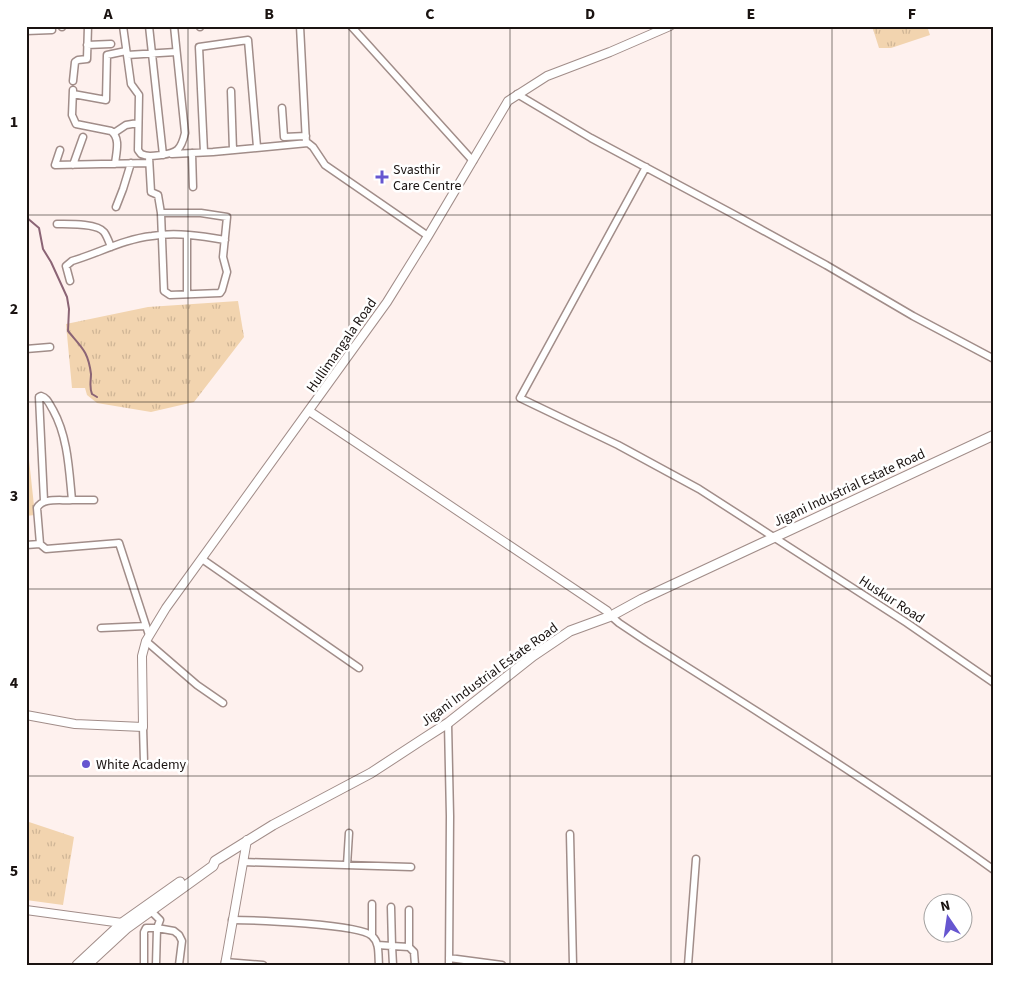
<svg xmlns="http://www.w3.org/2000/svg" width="1020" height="991" font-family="'Source Sans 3',sans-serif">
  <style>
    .grass { fill: url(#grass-tufts) }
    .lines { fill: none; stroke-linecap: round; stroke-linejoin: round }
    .stream { stroke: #8b6475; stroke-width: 2 }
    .minor-casing { stroke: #a18d89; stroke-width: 9 }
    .tertiary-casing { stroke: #a18d89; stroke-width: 10 }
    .secondary-casing { stroke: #a18d89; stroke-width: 11 }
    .minor { stroke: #fff; stroke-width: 6 }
    .tertiary { stroke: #fff; stroke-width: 8 }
    .secondary { stroke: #fff; stroke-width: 9 }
    .grid { fill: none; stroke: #1a1311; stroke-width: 1; stroke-opacity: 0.55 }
    .poi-dot { fill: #6656d0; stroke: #fff; stroke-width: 2 }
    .labels { text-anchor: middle; stroke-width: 5; stroke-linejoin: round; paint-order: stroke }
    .poi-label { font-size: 14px; fill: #1a1311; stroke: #fff; text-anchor: start }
    .street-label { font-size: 14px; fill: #1a1311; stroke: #fff }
    .neatline { fill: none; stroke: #1a1311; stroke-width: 2 }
    .grid-label { font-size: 16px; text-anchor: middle; font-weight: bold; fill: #1a1311 }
  </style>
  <defs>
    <pattern id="grass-tufts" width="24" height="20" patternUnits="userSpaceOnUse" patternTransform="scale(1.25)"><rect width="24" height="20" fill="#f2d4af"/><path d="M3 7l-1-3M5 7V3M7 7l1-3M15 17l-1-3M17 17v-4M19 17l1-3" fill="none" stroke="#cfb596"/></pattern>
  </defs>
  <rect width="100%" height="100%" fill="#fef1ee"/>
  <!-- grass -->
  <path class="grass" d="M872,26H927L930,35L891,48H879Z
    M238,301L244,337L194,402L151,412L97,403L87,395L85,388H72L66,324L148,307Z
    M26,441H27L35,515L26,516Z
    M26,821L74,837L63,905L26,900Z"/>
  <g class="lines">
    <!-- stream -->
    <path class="stream" d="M26,217L39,228L43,249L51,262L67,297L69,309L68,331C82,348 88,351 91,374C91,381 89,387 92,394L97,397"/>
    <defs>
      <path id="minor" d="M123,26L127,55L176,52
        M149,26L163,155
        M200,26V27
        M300,26L306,143
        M351,26L473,161
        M62,27V26
        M26,31L52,30
        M87,45L111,44
        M127,55L131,84L139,95L138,150L141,154C148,157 153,156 161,155C177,153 181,150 185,133L174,26
        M73,81L75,62L78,60L87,59L88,26
        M73,90L72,115L76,124L111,131C121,138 116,153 115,164
        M231,91L233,150
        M73,94L106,100L107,55L126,51
        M517,94L591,138L733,214L826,265L913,316L994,359
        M282,108L284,137L306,136
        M114,133L126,125L138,123
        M60,150L55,165L149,163
        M204,152L199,47L248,40L257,147
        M192,153L193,187
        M172,154L213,152L308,143L313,147L325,165L428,236
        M149,157L151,192L158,195L161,213L164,291L170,295L220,293L222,290L227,272L223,257L227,217L201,213H161
        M73,165L83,137
        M646,167L520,398L618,445L699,489L907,623L994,683
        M116,207L123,189L131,163
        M57,224C69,224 97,223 104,232C107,236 109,242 111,247
        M70,281L66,266L72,261C99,253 124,239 152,236C176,232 202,236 225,240
        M187,294V236
        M26,349L50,347
        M72,500H94
        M40,544L37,508C43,497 61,501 72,500C69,470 68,437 53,410C49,404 48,398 41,396L39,397L44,501
        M26,545L40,544L46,549L119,543L149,635
        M202,559L359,668
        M611,616L619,623L646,641C763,715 881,789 994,870
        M101,628L146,626
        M146,641L197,685L223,703
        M448,723L450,816L449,965
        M143,727L144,762
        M570,834L573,965
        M243,862L411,867
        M347,865L349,833
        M372,904V935
        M391,907L392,946L409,947L414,952L415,965
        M409,910V947
        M151,911L160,920L157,928L174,931L179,935L182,941L179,965
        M232,920C254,920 360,924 372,936C380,943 378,955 379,965
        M378,945L392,946L393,965
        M449,958L502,965
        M225,962L263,965
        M144,965V932L146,928H157L156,965
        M688,965L696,859"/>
      <path id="tertiary" d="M309,411L607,611
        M26,715L75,724L143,727L142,656L146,641L166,608L387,302L428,236L508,101L547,76L610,52L670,26
        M26,910L122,923L125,926
        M225,965L247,840"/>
      <path id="secondary" d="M77,965L122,923L180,882
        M87,965L127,928L213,866L215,861L273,825L371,773L423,739L448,723L533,656L570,631L611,616L642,599L994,435"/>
    </defs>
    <!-- minor casing -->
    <use href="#minor" class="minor-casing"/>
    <!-- tertiary casing -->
    <use href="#tertiary" class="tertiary-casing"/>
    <!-- secondary casing -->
    <use href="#secondary" class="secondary-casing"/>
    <!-- minor -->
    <use href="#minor" class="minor"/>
    <!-- tertiary -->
    <use href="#tertiary" class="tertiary"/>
    <!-- secondary -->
    <use href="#secondary" class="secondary"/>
  </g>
  <!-- grid -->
  <path class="grid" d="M188,26V965M349,26V965M510,26V965M671,26V965M832,26V965M26,215H994M26,402H994M26,589H994M26,776H994"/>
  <!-- markers -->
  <g class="poi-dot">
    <path d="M379.5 169.5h5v5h5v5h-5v5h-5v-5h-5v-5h5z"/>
    <circle cx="86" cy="764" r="5"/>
  </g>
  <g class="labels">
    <!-- poi labels -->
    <g class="poi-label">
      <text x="393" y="174">Svasthir<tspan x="393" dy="16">Care Centre</tspan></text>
      <text x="96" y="769">White Academy</text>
    </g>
    <!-- street labels -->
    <g class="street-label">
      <text transform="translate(341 345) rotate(-55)" y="5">Hullimangala Road</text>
      <text transform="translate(849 487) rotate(-25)" y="5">Jigani Industrial Estate Road</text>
      <text transform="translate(892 599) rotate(33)" y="5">Huskur Road</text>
      <text transform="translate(489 674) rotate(-36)" y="5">Jigani Industrial Estate Road</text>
    </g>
  </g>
  <!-- border -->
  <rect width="1020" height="991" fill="none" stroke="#ffffff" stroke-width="55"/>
  <!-- north arrow -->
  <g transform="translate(948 918) rotate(347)"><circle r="24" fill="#ffffff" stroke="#a3a1a0"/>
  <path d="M0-4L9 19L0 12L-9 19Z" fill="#6656d0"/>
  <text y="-8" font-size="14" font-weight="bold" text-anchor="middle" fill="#1a1311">N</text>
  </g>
  <rect x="28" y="28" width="964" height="936" class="neatline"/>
  <g class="grid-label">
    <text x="108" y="19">A</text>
    <text x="269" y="19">B</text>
    <text x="430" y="19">C</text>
    <text x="590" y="19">D</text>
    <text x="751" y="19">E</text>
    <text x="912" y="19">F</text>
    <text x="14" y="127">1</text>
    <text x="14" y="314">2</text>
    <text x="14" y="501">3</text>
    <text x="14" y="688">4</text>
    <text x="14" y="876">5</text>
  </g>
</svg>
